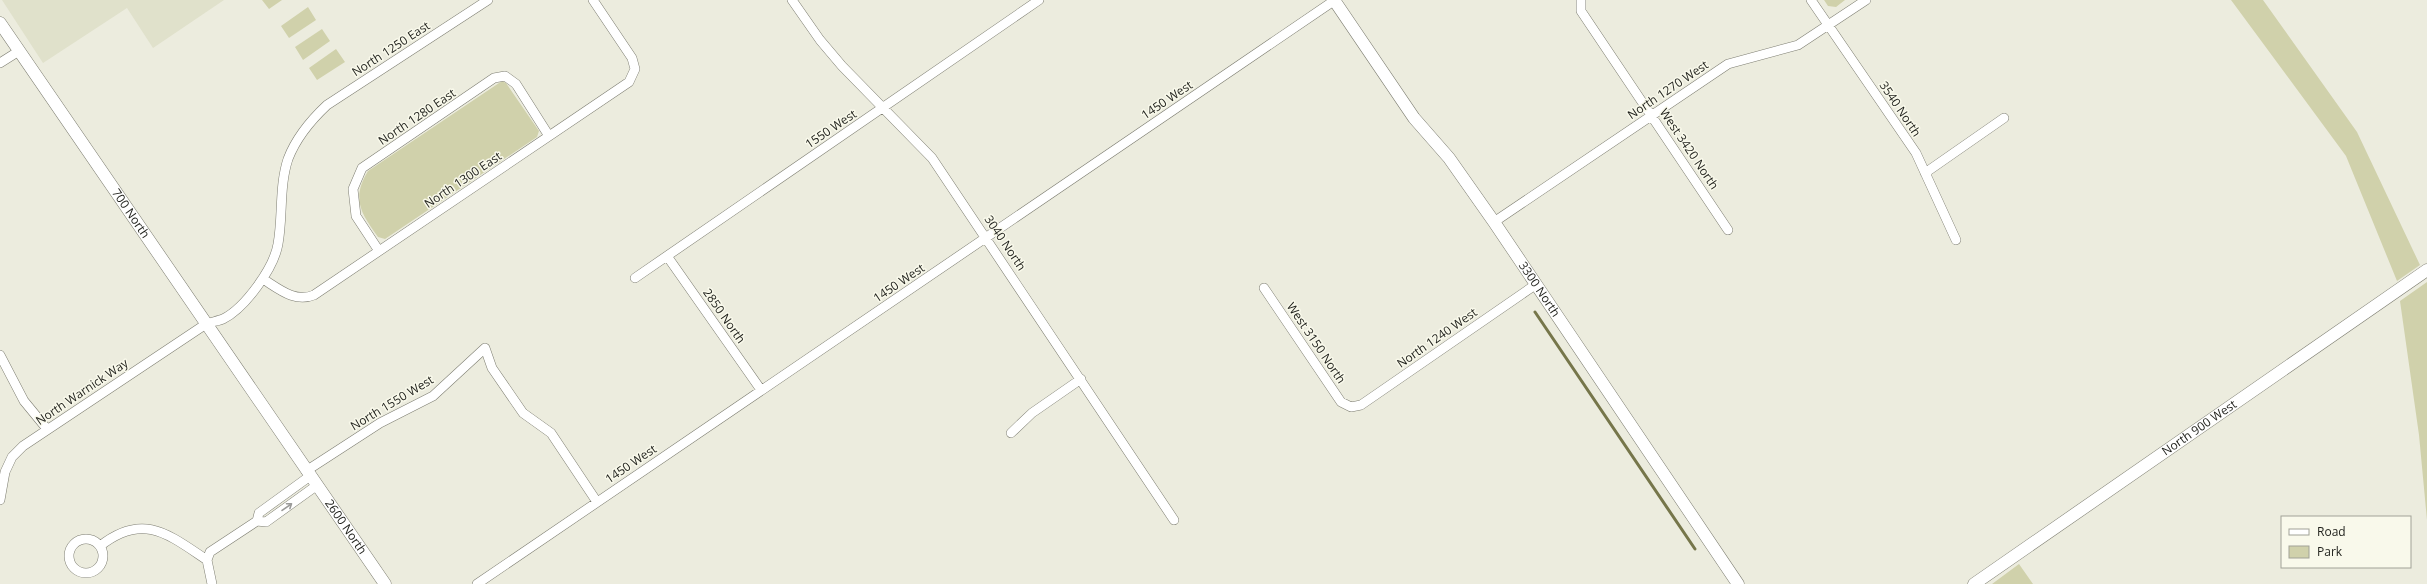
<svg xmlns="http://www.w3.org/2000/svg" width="2427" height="584" font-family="'Open Sans',sans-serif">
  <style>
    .built { fill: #e0e1cb }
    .green { fill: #d0d1ab }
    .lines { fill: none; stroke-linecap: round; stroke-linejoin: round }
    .stream { stroke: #76764a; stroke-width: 3 }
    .minor-casing { stroke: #7d7d71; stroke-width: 10 }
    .tertiary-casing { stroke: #7d7d71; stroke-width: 13 }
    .minor { stroke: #fff; stroke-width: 9 }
    .tertiary { stroke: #fff; stroke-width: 12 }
    .oneway { stroke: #9a9a98 }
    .labels { text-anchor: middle; stroke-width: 3; stroke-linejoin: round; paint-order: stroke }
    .street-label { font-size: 12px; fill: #1e1f1a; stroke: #f9f9eb }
  </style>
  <rect width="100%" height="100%" fill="#ececde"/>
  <!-- built -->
  <path class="built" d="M2,0H224L153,48L127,8L43,63Z"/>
  <!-- green -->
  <path class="green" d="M262,0H282L269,9Z
    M1824,0H1845L1836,7L1828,6Z
    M2231,0H2263L2357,132L2420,265L2397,281L2346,156Z
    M308,7L316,20L289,38L281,26Z
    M322,29L330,41L303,60L295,47Z
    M336,49L345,62L317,80L309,68Z
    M502,81L506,83L539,131L537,137L385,239L378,237C361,213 351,199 368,171Z
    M2427,282V520L2419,435L2400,301Z
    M2019,564L2033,584H1992Z"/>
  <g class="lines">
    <!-- stream -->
    <path class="stream" d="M1535,312L1695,549"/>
    <defs>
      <path id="minor" d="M792,0L820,40L842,66L932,158L1174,520
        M1581,0V11L1728,230
        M1811,0L1916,153L1956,240
        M0,63L19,51
        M1925,173L2004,118
        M1494,222L1728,64L1798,45L1866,0
        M379,251L356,216L353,189L362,168L494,78L505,76L516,84L549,136
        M667,256L761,390
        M635,278L1039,0
        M263,279C279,289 295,303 314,295L629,82L635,69L632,58L593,0
        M1264,288L1341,402L1351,407L1361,405L1535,285
        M0,355L24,401L47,429
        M1011,433L1032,413L1081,379
        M306,471L380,423L433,396L485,348L492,368L523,413L551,433L597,502
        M0,500L5,472L12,457L23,446L206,324C211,322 218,321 223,319C245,308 274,268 278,244C283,217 279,186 288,159C296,138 311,120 327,105L488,0
        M257,521L266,522L316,486
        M69 556a17 17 0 1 1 34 0a17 17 0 1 1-34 0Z
        M100,546C143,512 168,534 207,560
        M207,560L210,552L257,521L259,513L310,476
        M207,560L212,584
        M477,584L1335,0"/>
      <g id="tertiary">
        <path id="s1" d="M1334,0L1414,118L1449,158L1494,222L1738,584"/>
        <path id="s2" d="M0,23L385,584"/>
        <path id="s3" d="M1974,584L2427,270"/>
      </g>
    </defs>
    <!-- minor casing -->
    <use href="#minor" class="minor-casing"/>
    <!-- tertiary casing -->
    <use href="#tertiary" class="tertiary-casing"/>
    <!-- minor -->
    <use href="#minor" class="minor"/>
    <!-- tertiary -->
    <use href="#tertiary" class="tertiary"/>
  </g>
  <!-- one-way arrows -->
  <defs><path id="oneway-shaft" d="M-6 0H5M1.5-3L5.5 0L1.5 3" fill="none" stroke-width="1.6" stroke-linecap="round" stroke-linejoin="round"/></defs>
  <use class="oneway" href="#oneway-shaft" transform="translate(287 507) rotate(-35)"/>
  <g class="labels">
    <!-- street labels -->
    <g class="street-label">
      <text transform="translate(391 49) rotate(-33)" y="4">North 1250 East</text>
      <text transform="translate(1668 90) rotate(-34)" y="4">North 1270 West</text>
      <text transform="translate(1167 100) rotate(-34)" y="4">1450 West</text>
      <text transform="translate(1900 109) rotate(56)" y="4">3540 North</text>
      <text transform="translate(417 117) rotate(-34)" y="4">North 1280 East</text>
      <text transform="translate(831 129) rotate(-34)" y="4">1550 West</text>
      <text transform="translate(1689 149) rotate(56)" y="4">West 3420 North</text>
      <text transform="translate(463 180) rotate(-34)" y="4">North 1300 East</text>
      <text dy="4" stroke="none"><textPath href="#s2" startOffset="231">700 North</textPath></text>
      <text transform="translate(1005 243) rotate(56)" y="4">3040 North</text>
      <text transform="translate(899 283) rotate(-34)" y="4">1450 West</text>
      <text dy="4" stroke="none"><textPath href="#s1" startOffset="355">3300 North</textPath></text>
      <text transform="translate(724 316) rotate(55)" y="4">2850 North</text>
      <text transform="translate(1437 338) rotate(-35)" y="4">North 1240 West</text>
      <text transform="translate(1316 343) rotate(56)" y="4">West 3150 North</text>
      <text transform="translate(82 392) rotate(-34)" y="4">North Warnick Way</text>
      <text transform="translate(392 403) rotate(-31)" y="4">North 1550 West</text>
      <text dy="4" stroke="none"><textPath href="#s3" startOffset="274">North 900 West</textPath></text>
      <text transform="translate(631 464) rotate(-34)" y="4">1450 West</text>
      <text dy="4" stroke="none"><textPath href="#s2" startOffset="611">2600 North</textPath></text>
    </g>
  </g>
  <!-- legend -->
  <rect x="2281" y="516" width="130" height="52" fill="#f9f9eb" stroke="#a1a297"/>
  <rect x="2289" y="529" width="20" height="6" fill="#ffffff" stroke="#a1a297"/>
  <text x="2317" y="536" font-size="12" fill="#1e1f1a">Road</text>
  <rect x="2289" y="546" width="20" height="12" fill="#d0d1ab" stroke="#a1a297"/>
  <text x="2317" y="556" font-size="12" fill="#1e1f1a">Park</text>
</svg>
